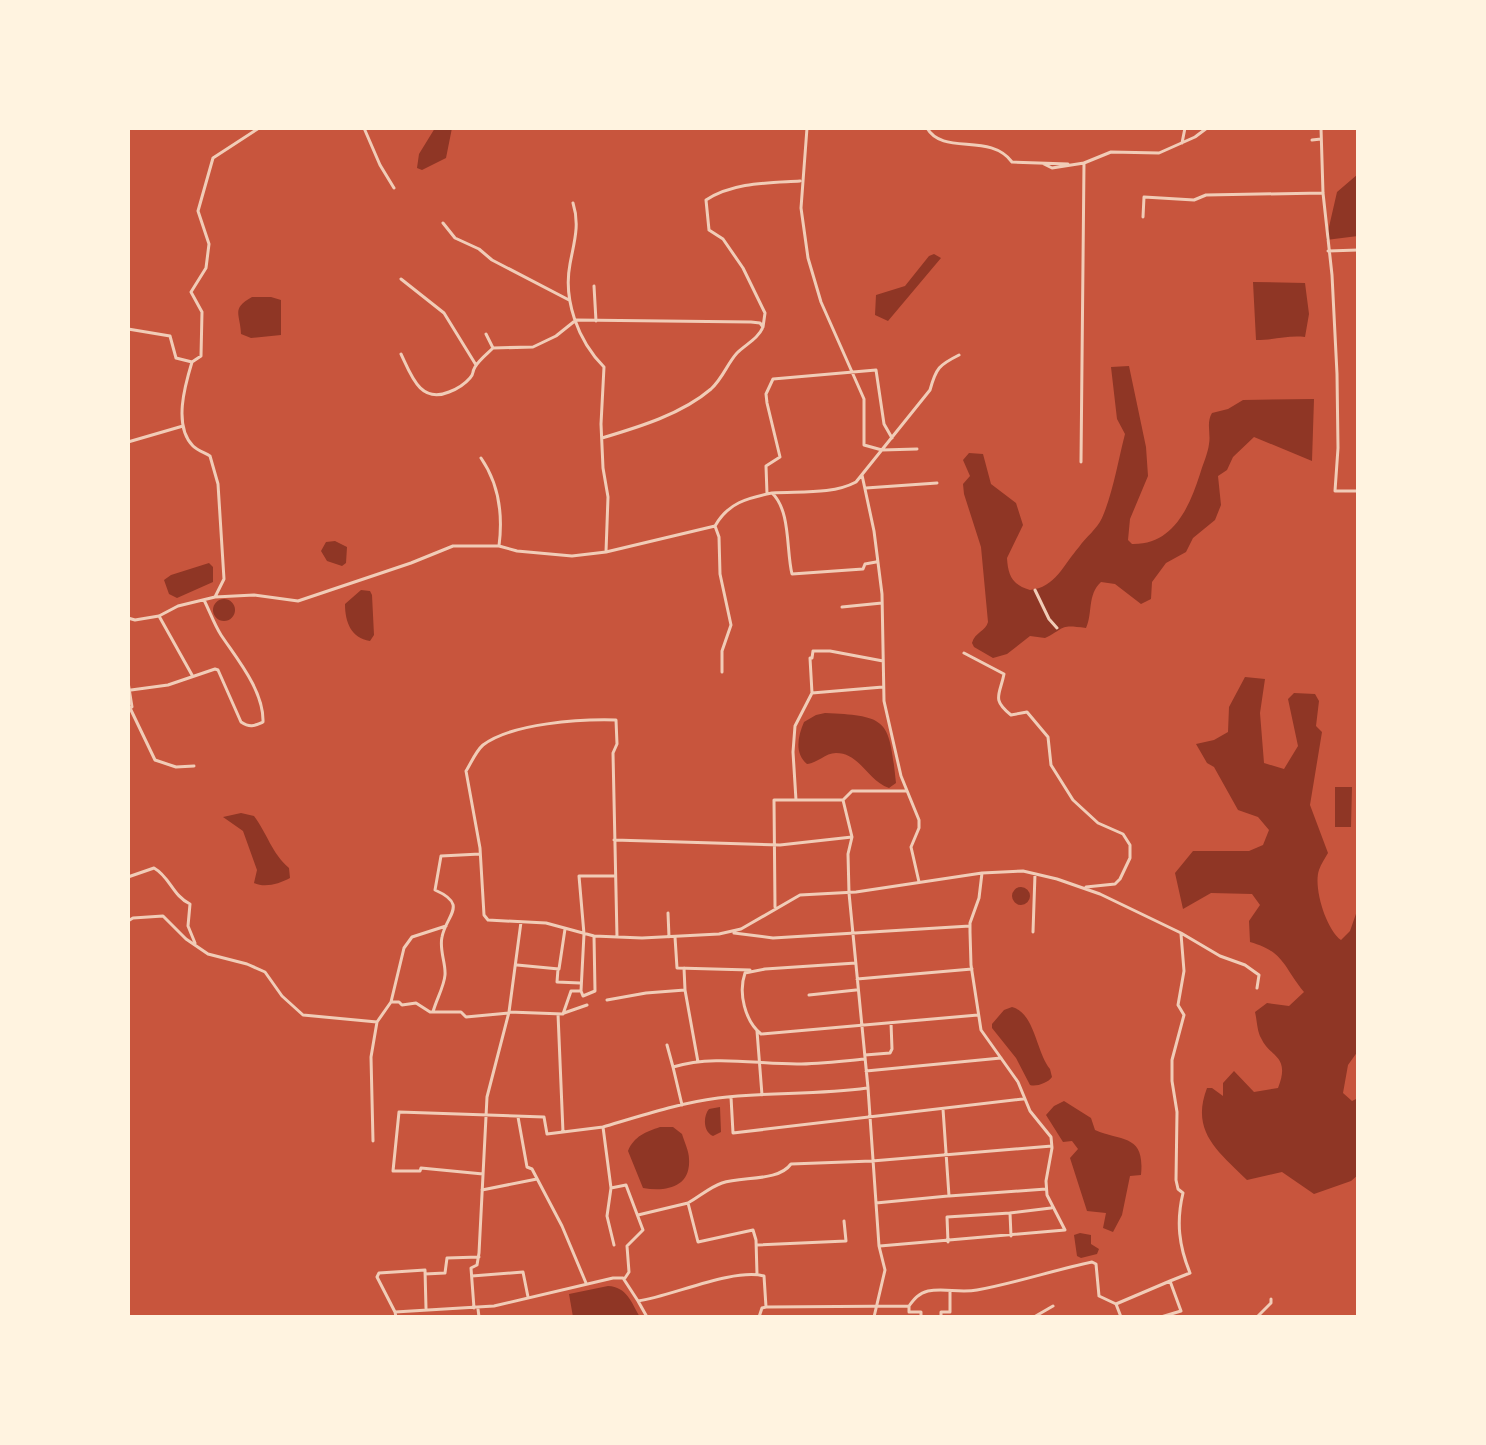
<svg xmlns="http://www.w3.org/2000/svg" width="1486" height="1445" font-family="Helvetica,sans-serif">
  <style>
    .water { fill: #8f3625 }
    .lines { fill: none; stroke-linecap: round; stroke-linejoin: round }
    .minor { stroke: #f1ccb7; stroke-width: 3 }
  </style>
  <rect width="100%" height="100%" fill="#c8553d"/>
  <!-- water -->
  <path class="water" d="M435,128H452L446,158L422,170L417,168L419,154Z
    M1358,174V236L1326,240L1337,192Z
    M934,254L941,258L888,321L875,315L876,295L905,286L929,256Z
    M1253,282L1305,283L1309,314L1305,337C1288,335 1274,340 1256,340Z
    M252,297H271L281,300V335L251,338L241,334C240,313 231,309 252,297Z
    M1129,366L1146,447L1148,476L1130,519L1128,540L1132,544C1173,545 1189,508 1200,474C1203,464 1208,453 1209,444C1211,433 1206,423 1212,413L1228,409L1243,400L1314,399L1312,461L1254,437L1233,457L1227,470L1218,476L1221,505L1215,520L1193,538L1186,552L1166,563L1152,582L1151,599L1141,604L1115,584L1101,582C1087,595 1093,613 1086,628C1058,624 1066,628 1045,638L1030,636L1007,654L993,658L974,647L972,643C975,632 986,631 988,622L981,547L964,494L963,484L970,476L963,460L969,453L983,454L991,484L1016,503L1023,525L1007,558C1008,575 1012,585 1030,590C1055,588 1064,564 1079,547C1086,537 1097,529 1102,518C1113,493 1118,461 1125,434L1117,419L1111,367Z
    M335,541L347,547L346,563L342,566L327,561L321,551L326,542Z
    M209,563L213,567V582L177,598L169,594L164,580L171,575Z
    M361,590L370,591L372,595L374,635L370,641C351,638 345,622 345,604Z
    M213 610a11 11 0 1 1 22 0a11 11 0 1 1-22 0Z
    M1245,677L1265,679L1260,713L1264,763L1284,769L1298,746L1288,699L1294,693L1315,694L1319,701L1316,726L1322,732L1310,805L1328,853C1325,858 1321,864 1319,870C1313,887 1326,929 1341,940L1350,931L1358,908V1051L1348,1065L1343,1093L1352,1101L1358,1098V1175L1351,1181L1314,1194L1282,1172L1247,1180C1219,1152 1190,1132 1207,1088H1212L1223,1096V1083L1234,1071L1254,1092L1278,1088C1291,1055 1270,1058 1261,1038C1257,1031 1257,1020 1255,1012L1267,1003L1289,1006L1304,992C1283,967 1285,952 1250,942L1249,921L1260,905L1252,894L1211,893L1183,909L1175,873L1193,851H1249L1263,845L1269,830L1258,817L1238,810L1214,767L1207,763L1196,744L1214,740L1228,732L1229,707Z
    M825,713C889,716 889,720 896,783L889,788C868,781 860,753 836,753C825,753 818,763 807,764C794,753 798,736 804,722L816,715Z
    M1335,787H1352L1351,827H1335Z
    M241,813L254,816C268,835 271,852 289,868L290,878C279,884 265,888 254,883L257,870L243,831L223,817Z
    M1012 896a9 9 0 1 1 18 0a9 9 0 1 1-18 0Z
    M1012,1007C1035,1013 1036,1052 1050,1069L1052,1077C1048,1083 1036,1087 1030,1085L1016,1058L992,1028V1024L1004,1010Z
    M1064,1101L1091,1118L1095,1130C1123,1142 1145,1134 1141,1175L1130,1176L1122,1215L1113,1232L1103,1228L1106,1213L1087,1211L1070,1158L1078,1149L1072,1141L1063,1142L1046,1115L1054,1106Z
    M720,1107L721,1132L713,1136C703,1132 703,1116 709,1109Z
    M660,1127H673L682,1134C684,1141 689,1151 689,1159C691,1188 665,1192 643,1188L628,1151C634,1136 646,1132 660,1127Z
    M1080,1233L1091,1235V1244L1099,1249L1097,1254L1081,1258L1077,1256L1074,1235Z
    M608,1286C627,1287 631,1302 640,1317H573L569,1294Z"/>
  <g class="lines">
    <!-- minor -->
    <path class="minor" d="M364,128L380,165L394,188
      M807,128L801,208L808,258L821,302L864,399V445L882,450L917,449
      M927,128C943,156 990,132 1012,162L1068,164
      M1321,128L1323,193L1332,275L1337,374L1338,448L1335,491H1358
      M1312,140L1321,139
      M1182,143L1185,128
      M1084,163L1111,152L1159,153L1195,137L1207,128
      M1044,164L1052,168L1084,163L1081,462
      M573,203C580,225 574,242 570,264C563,300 578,341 604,367L601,424L603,468L608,497L606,552
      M1143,217L1144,197L1194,200L1206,195L1323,193
      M443,223L455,238L479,249L492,260L569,300
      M1328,251L1358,250
      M401,279L444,313L476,365
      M594,286L596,321
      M763,327L765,313L743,268L723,239L709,230L706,200C734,182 769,183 800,181
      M128,329L170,336L176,358L192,362
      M486,334L493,348L533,347L556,336L576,320L751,322L760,323L763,327C758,339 746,344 737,353C727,364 723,378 711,389C682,414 639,427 602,438
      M401,354C411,375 420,404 449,392C457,389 464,385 470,378C475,372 471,374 475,367C479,360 487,354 493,348
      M128,442L183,426
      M481,458C499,484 503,515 499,546
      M862,475L874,531L882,594L884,701L901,776L919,820V828L911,847L919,882
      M866,488L937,483
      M772,493C799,491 832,495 856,482L930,390C936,368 939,365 959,355
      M767,494L766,466L780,457L767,403L766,394L773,379L876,370L884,424L892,438
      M715,526C728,503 747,498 772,493C791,511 786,550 792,574L863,569L865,564L876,562
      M1035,590L1049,619L1057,628
      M215,597L224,579L218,484L210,456C205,453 197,450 193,446C173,426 185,385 192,362L201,356L202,312L191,292L206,268L209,244L198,211L213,158L259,128
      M842,607L882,603
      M159,616L192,675
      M128,618L135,620L159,616L178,606L215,597L254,595L298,601L411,563L453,546H499L517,551L572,556L606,552L715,526L719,537L720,574L731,625L722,651V672
      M964,653L1004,674C1000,695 991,699 1011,715L1027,712L1048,737L1051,765L1073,800L1098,823L1123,834L1130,845V858L1120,879L1115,884L1086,887
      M128,682L132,707L128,708
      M131,690L168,685L215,669L218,670L241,722C250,728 254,726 263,722C264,691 237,659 221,635C214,624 210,612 204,600
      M812,693L810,658H812L813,651H830L883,661
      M130,708L155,760L176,767L194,766
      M796,800L793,752L795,726L812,693L883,687
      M852,837L843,800L852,791H905
      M614,840L780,845L852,837L848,854L849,893L868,1088L879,1246L885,1270L874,1317
      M128,877L154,868C170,877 173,896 190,904L188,926L195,943
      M775,907L774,800H843
      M668,913L669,937
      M128,921L133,918L163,916L186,939L208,954L247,964L265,972L282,996L303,1015L377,1022L391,1002H399L402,1005L416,1003L430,1012H461L466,1017L509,1013
      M1033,932L1035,874
      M734,933L773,938L970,926
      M617,937L613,753L617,744L616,720C581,719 512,723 483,745C476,751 471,763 466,771L480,848L484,915L488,920L546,923L594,936L642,938L719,934L741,929L800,895L856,892L982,873L1023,871L1057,879L1100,894L1181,933L1220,956L1245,965L1259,975L1257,988
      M675,937L677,968L750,970
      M856,963L765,969L745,973C738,993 745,1021 761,1034L978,1015
      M517,965L559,969L565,929
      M684,968L685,990L698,1062
      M558,969L557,982L580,983
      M857,979L972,969
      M581,991L583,996L595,991L594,936
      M809,995L856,990
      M607,1000L646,993L685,990
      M391,1002L404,948L412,937L446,926
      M433,1012C436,1000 444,987 445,975C446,963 439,950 442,937C446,915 469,905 435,890L441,856L480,854
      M509,1012L563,1014L571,991H581L584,934L579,876H615
      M564,1013L587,1005
      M558,1014L563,1132
      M757,1031L762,1095
      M667,1045L673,1067
      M865,1055L890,1053L892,1049L891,1023
      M866,1071L1001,1058
      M731,1097L733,1133L1023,1099
      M682,1105L673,1067C714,1055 755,1064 797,1064C819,1064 842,1061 865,1059
      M943,1109L949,1196L1046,1189
      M518,1117L527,1167L532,1169L562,1226L586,1283
      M603,1127C640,1116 679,1103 718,1098C767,1092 817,1095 867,1088
      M373,1141L371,1057L377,1022
      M483,1174L421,1168L420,1171H393L399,1112L544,1117L547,1134L603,1127L611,1188L626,1185L643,1230L627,1246L629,1272L625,1278
      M611,1188L607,1216L614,1245
      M482,1190L537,1179
      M876,1203L948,1196
      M638,1215L688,1203
      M1011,1236L1010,1213L1051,1208
      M948,1242L947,1217L1010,1213
      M757,1245L846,1241L844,1221
      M880,1246L1065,1230L1047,1195L1046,1181L1052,1148L1051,1137L1030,1111L1018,1082L981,1030L971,965L970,932V923L979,898L982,873
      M425,1274L445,1273L447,1258L479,1257
      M757,1274L756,1240L753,1230L698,1242L688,1203C699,1197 710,1187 722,1183C742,1176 778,1182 791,1164L872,1161L1052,1146
      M472,1276L523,1272L528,1297
      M638,1301L647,1317
      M1116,1304L1170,1281
      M909,1306V1312H921V1317
      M474,1308L471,1268L477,1265L479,1253L487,1097L509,1012L521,922
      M478,1309L479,1317
      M395,1312L377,1277L379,1273L425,1270L426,1308
      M396,1317L395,1312L494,1306L613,1278H623L638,1301C672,1296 733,1268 764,1276L766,1307L909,1306C914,1299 919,1293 928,1291C944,1288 960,1293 977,1290C1016,1283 1054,1270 1092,1262L1096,1264L1099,1296L1116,1304L1121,1317
      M759,1317L762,1308L766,1307
      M941,1317V1312H950V1292
      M1034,1317L1053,1306
      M1161,1317L1181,1311L1170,1281L1190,1273C1179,1246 1176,1222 1183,1193L1178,1189L1176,1180L1177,1112L1172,1081V1060L1184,1015L1178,1005L1184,971L1181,934
      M1257,1317L1271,1303V1299"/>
  </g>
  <!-- border -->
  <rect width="1486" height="1445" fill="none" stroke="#fff3e0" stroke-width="260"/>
</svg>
